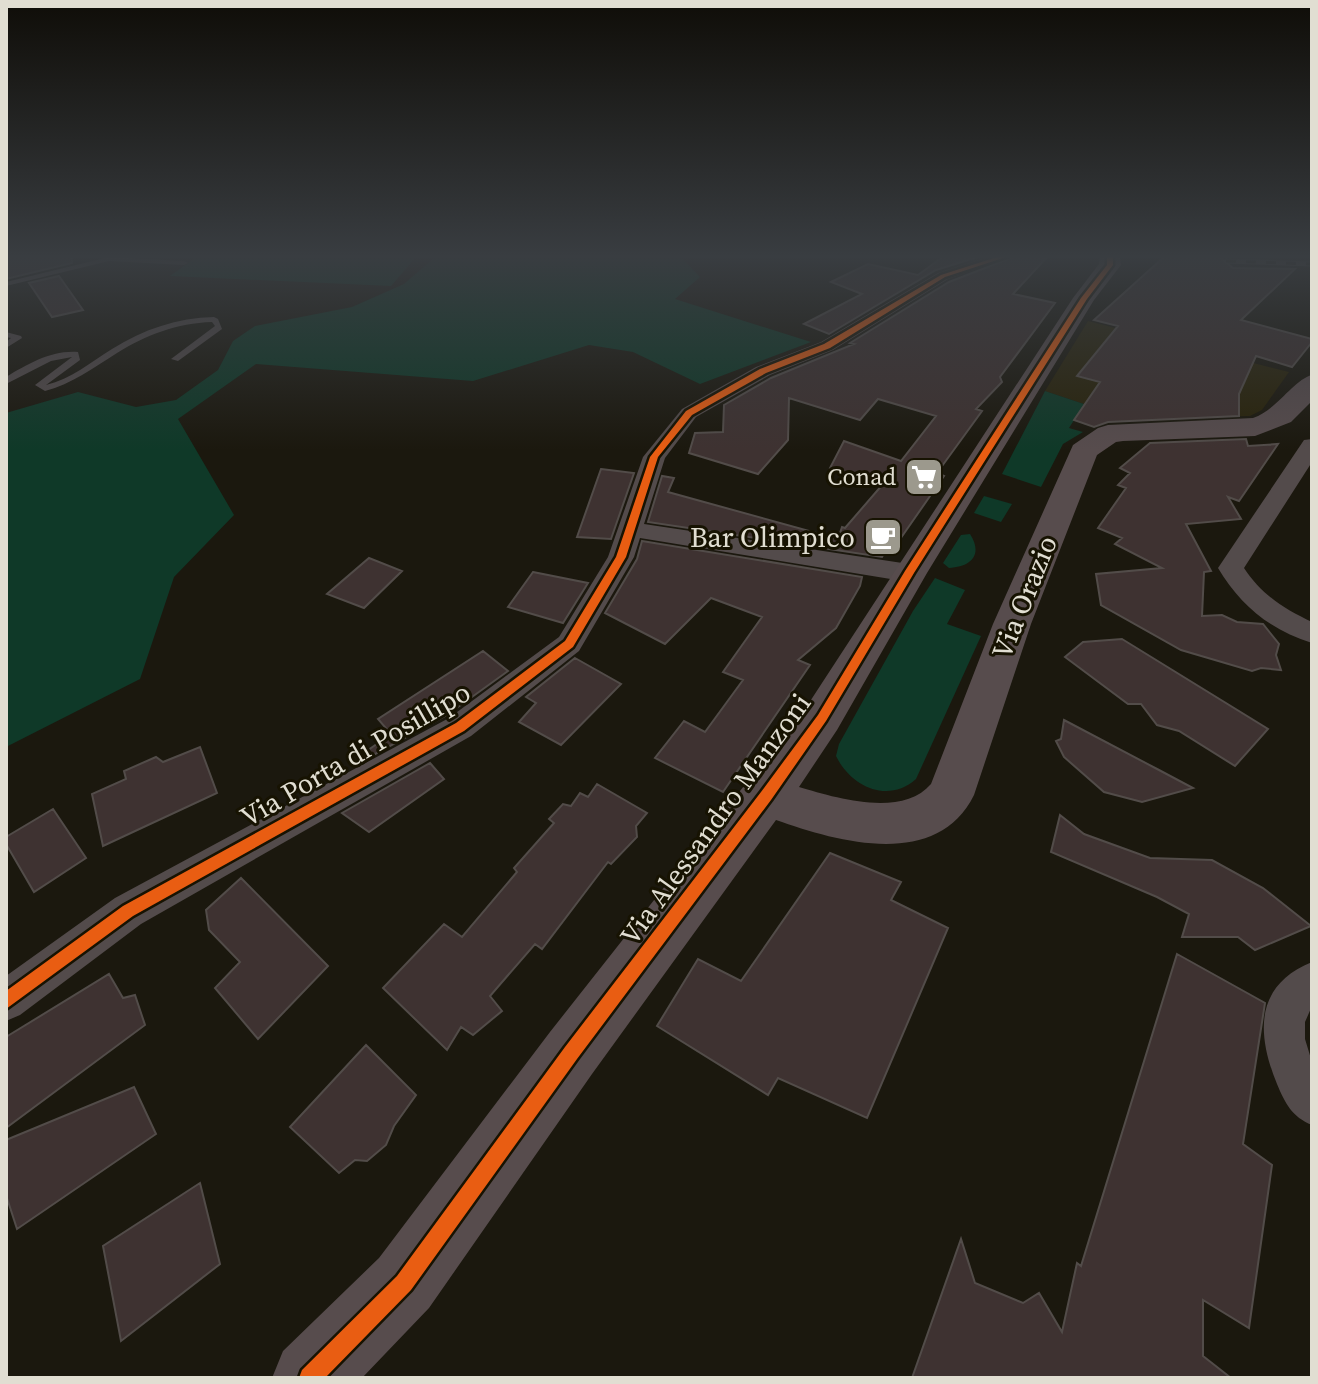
<svg xmlns="http://www.w3.org/2000/svg" width="1318" height="1384" font-family="'Source Serif 4',serif">
  <style>
    .built { fill: #29230a }
    .green { fill: #0f3928 }
    .building { fill: #3e3231; stroke: #524c49; stroke-width: 2 }
    .lines { fill: none; stroke-linecap: round; stroke-linejoin: round }
    .lane { fill: #534b4b; fill-rule: evenodd }
    .street { fill: #534b4b; fill-rule: evenodd }
    .secondary { fill: #574c4d; fill-rule: evenodd }
    .rail-casing { stroke: #56504d; stroke-width: 5 }
    .rail { stroke: #171302; stroke-width: 3; stroke-dasharray: 10; stroke-linecap: butt }
    .cycleway-casing { stroke: #171302; stroke-width: 5 }
    .cycleway { fill: #e95d12; fill-rule: evenodd }
    .labels { text-anchor: middle; stroke-width: 6; stroke-linejoin: round; paint-order: stroke }
    .far-poi-label { font-size: 24px; fill: #e1ded2; stroke: #171302; text-anchor: end }
    .poi-label { font-size: 28px; fill: #e1ded2; stroke: #171302; text-anchor: end }
    .street-label { font-size: 28px; fill: #e1ded2; stroke: #171302 }
  </style>
  <rect width="100%" height="100%" fill="#1b180e"/>
  <!-- built -->
  <path class="built" d="M1088,321L1289,372L1262,410L1250,416L1170,418L1099,409L1045,391Z"/>
  <!-- green -->
  <path class="green" d="M198,256H417L391,286L170,276Z
    M436,256H680L700,277L675,299L811,342L700,384L633,352L589,345L473,381L256,364L178,419L234,515L174,577L140,679L6,747V413L78,392L136,407L176,400L218,370L233,341L255,326L352,307L404,284Z
    M1045,391L1099,409L1090,417L1078,414L1069,428L1083,432L1063,444L1041,487L1002,474Z
    M984,496L1012,504L1001,522L974,513Z
    M970,534C983,554 972,567 949,568L943,563L961,535Z
    M935,578L965,590L947,624L981,636L916,779C888,804 851,787 836,756L839,744L913,611Z"/>
  <!-- building -->
  <path class="building" d="M6,256H72V263L6,279Z
    M944,256H981L936,270L829,334L804,324L862,294L831,282L868,264L918,275Z
    M1016,256H1048L1013,294L1055,303L1000,377L1002,382L976,409L982,411L937,473L944,476L896,545L887,548L882,557L648,522L662,476L674,478L668,492L838,539L842,527L845,528L883,484L842,475L830,468L844,441L901,461L936,416L878,399L860,420L789,398L788,440L758,474L689,453L695,433L723,432L724,405L771,378L854,344L850,343L949,282Z
    M1165,256L1220,257L1233,268L1295,269L1241,320L1312,339V342L1292,367L1256,356L1239,394V416L1108,422L1094,427L1074,420L1100,382L1077,376L1118,326L1094,320Z
    M59,276L83,310L52,317L29,283Z
    M1246,439L1248,446L1278,444L1239,501L1228,497L1241,519L1186,524L1211,571L1204,572L1202,616L1222,615L1237,622L1263,624L1279,644L1276,655L1281,670L1261,668L1252,671L1181,650L1101,605L1096,574L1162,568L1115,544L1122,538L1098,528L1126,488L1118,485L1130,473L1120,468L1150,443Z
    M601,469L634,473L611,539L577,537Z
    M642,541L862,577L860,586L836,628L798,660L810,665L723,792L655,758L684,721L705,732L743,680L723,672L762,617L711,598L665,644L605,613L637,559Z
    M369,558L402,571L364,608L327,594Z
    M533,572L588,583L563,623L508,607Z
    M1122,639L1268,729L1235,766L1179,731L1157,725L1141,704H1128L1065,657L1083,642Z
    M483,651L508,671L447,715L368,758L364,753L391,734L378,719Z
    M575,658L621,684L561,745L519,722L536,703L526,697Z
    M1064,720L1159,770L1193,788L1142,802L1104,792L1064,757L1056,741L1061,739Z
    M200,747L217,793L103,846L92,794L126,779L124,771L156,757L163,762Z
    M430,763L444,779L369,832L342,813Z
    M597,784L647,813L636,826L637,837L611,864L608,862L542,949L535,944L490,996L502,1011L473,1035L461,1027L447,1050L383,988L444,924L462,937L517,872L514,868L554,823L549,819L563,804L571,806L580,793L588,797Z
    M53,809L86,858L34,892L6,844V837Z
    M1060,815L1084,834L1150,858L1212,860L1263,888L1311,926L1255,950L1238,937H1182L1189,914L1157,897L1051,852Z
    M830,853L901,882L891,900L948,928L867,1118L778,1078L768,1095L657,1026L698,959L741,981Z
    M241,878L328,966L258,1039L215,988L240,962L209,930L206,910Z
    M1177,954L1265,1003L1243,1144L1272,1165L1249,1328L1203,1300V1356L1231,1378H912L961,1239L975,1283L1023,1303L1039,1293L1062,1332L1077,1263L1081,1266Z
    M109,974L123,998L135,995L145,1025L6,1128V1037Z
    M366,1045L416,1095L394,1126L386,1145L367,1161L355,1160L339,1173L290,1127Z
    M134,1087L156,1134L17,1229L6,1195V1140Z
    M200,1183L220,1264L121,1341L103,1246Z"/>
  <g class="lines">
    <!-- lane -->
    <path class="lane" d="M109,257L184,261L188,263L184,265L109,261L6,286V282Z
      M214,317L218,319L222,329L178,361L171,359L215,326L212,322C177,323 146,335 117,353C93,368 72,384 45,391L35,385L72,357L51,361L6,384V377C28,364 51,350 78,352L80,360L46,385C71,379 91,362 112,349C144,329 177,318 214,317Z
      M6,332L21,336L22,338L6,348V342L11,338L6,337Z"/>
    <!-- street -->
    <path class="street" d="M991,256H1013L948,279L833,350L770,375L696,417L665,458L644,524L909,564L918,567L922,573L918,579L909,582L640,538L634,557L579,651L471,736L141,924L20,1015L6,1021V976L115,898L449,718L559,637L608,557L643,457L682,409L756,367L821,342L938,273Z
      M1312,439V462L1244,568C1261,594 1284,609 1312,622V643C1270,630 1240,605 1218,568L1304,440Z
      M1312,962V1006L1305,1022V1039L1312,1062V1125C1292,1117 1285,1103 1277,1084C1256,1033 1255,985 1312,962Z"/>
    <!-- secondary -->
    <path class="secondary" d="M1100,256H1120L1121,265L1094,300L927,573L837,730L799,787C836,798 902,818 931,784L993,624L1073,445L1098,428L1108,425L1253,418C1278,409 1293,380 1312,375V401L1291,422L1255,436L1123,441L1116,442L1097,455L1031,624L974,795C937,870 838,842 776,820L592,1074L429,1308L362,1378H272L283,1351L379,1258L550,1032L807,706L1073,298L1099,264Z"/>
    <defs>
      <path id="rail" d="M1226,261L1312,264"/>
    </defs>
    <!-- rail casing -->
    <use href="#rail" class="rail-casing"/>
    <!-- rail -->
    <use href="#rail" class="rail"/>
    <defs>
      <path id="cycleway" d="M1000,256H1009L945,277L830,348L766,373L692,415L658,457L626,557L573,647L464,731L133,916L6,1009V991L123,906L456,723L565,641L616,557L650,457L686,411L760,369L824,344L941,275Z
        M1107,256H1113V265L1087,299L914,573L826,721L771,800L577,1059L411,1290L325,1378H299L302,1370L397,1276L565,1047L761,792L818,715L905,571L1081,298L1107,265Z"/>
    </defs>
    <!-- cycleway casing -->
    <use href="#cycleway" class="cycleway-casing"/>
    <!-- cycleway -->
    <use href="#cycleway" class="cycleway"/>
  </g>
  <!-- sky -->
  <linearGradient id="sky" x2="0" y2="1"><stop stop-color="#0f0d08"/><stop offset="0.57" stop-color="#393d41"/><stop offset="1" stop-color="#393d41" stop-opacity="0"/></linearGradient>
  <rect width="1318" height="450" fill="url(#sky)"/>
  <!-- icons -->
  <defs>
    <symbol id="supermarket-square" viewBox="-11 -11 22 22"><rect x="-9" y="-9" width="18" height="18" rx="4" fill="#9c998d" stroke="#171302"/><path d="M-6-5.5h2.5l.6 2H6L4.5 2H-2.5L-4.4-4H-6ZM-1.5 3.2a1.3 1.3 0 1 0 .1 0ZM3 3.2a1.3 1.3 0 1 0 .1 0Z" fill="#fff"/></symbol>
    <symbol id="cafe-square" viewBox="-11 -11 22 22"><rect x="-9" y="-9" width="18" height="18" rx="4" fill="#9c998d" stroke="#171302"/><path d="M-5.5-4.5H6V0H3Q3 3.5 0 3.5H-2.5Q-5.5 3.5-5.5 0ZM3-3.2v2h1.7v-2ZM-6 4.5H4V6H-6Z" fill="#fff"/></symbol>
  </defs>
  <g fill-rule="evenodd">
    <use href="#supermarket-square" x="902" y="455" width="44" height="44"/>
    <use href="#cafe-square" x="861" y="515" width="44" height="44"/>
  </g>
  <g class="labels">
    <!-- far-poi labels -->
    <g class="far-poi-label">
      <text x="896" y="485">Conad</text>
    </g>
    <!-- poi labels -->
    <g class="poi-label">
      <text x="855" y="547">Bar Olimpico</text>
    </g>
    <!-- street labels -->
    <g class="street-label">
      <text transform="translate(1024 597) rotate(-68)" y="10">Via Orazio</text>
      <text transform="translate(355 754) rotate(-30)" y="10">Via Porta di Posillipo</text>
      <text transform="translate(715 819) rotate(-54)" y="10">Via Alessandro Manzoni</text>
    </g>
  </g>
  <!-- border -->
  <rect width="1318" height="1384" fill="none" stroke="#e1ded2" stroke-width="16"/>
</svg>
